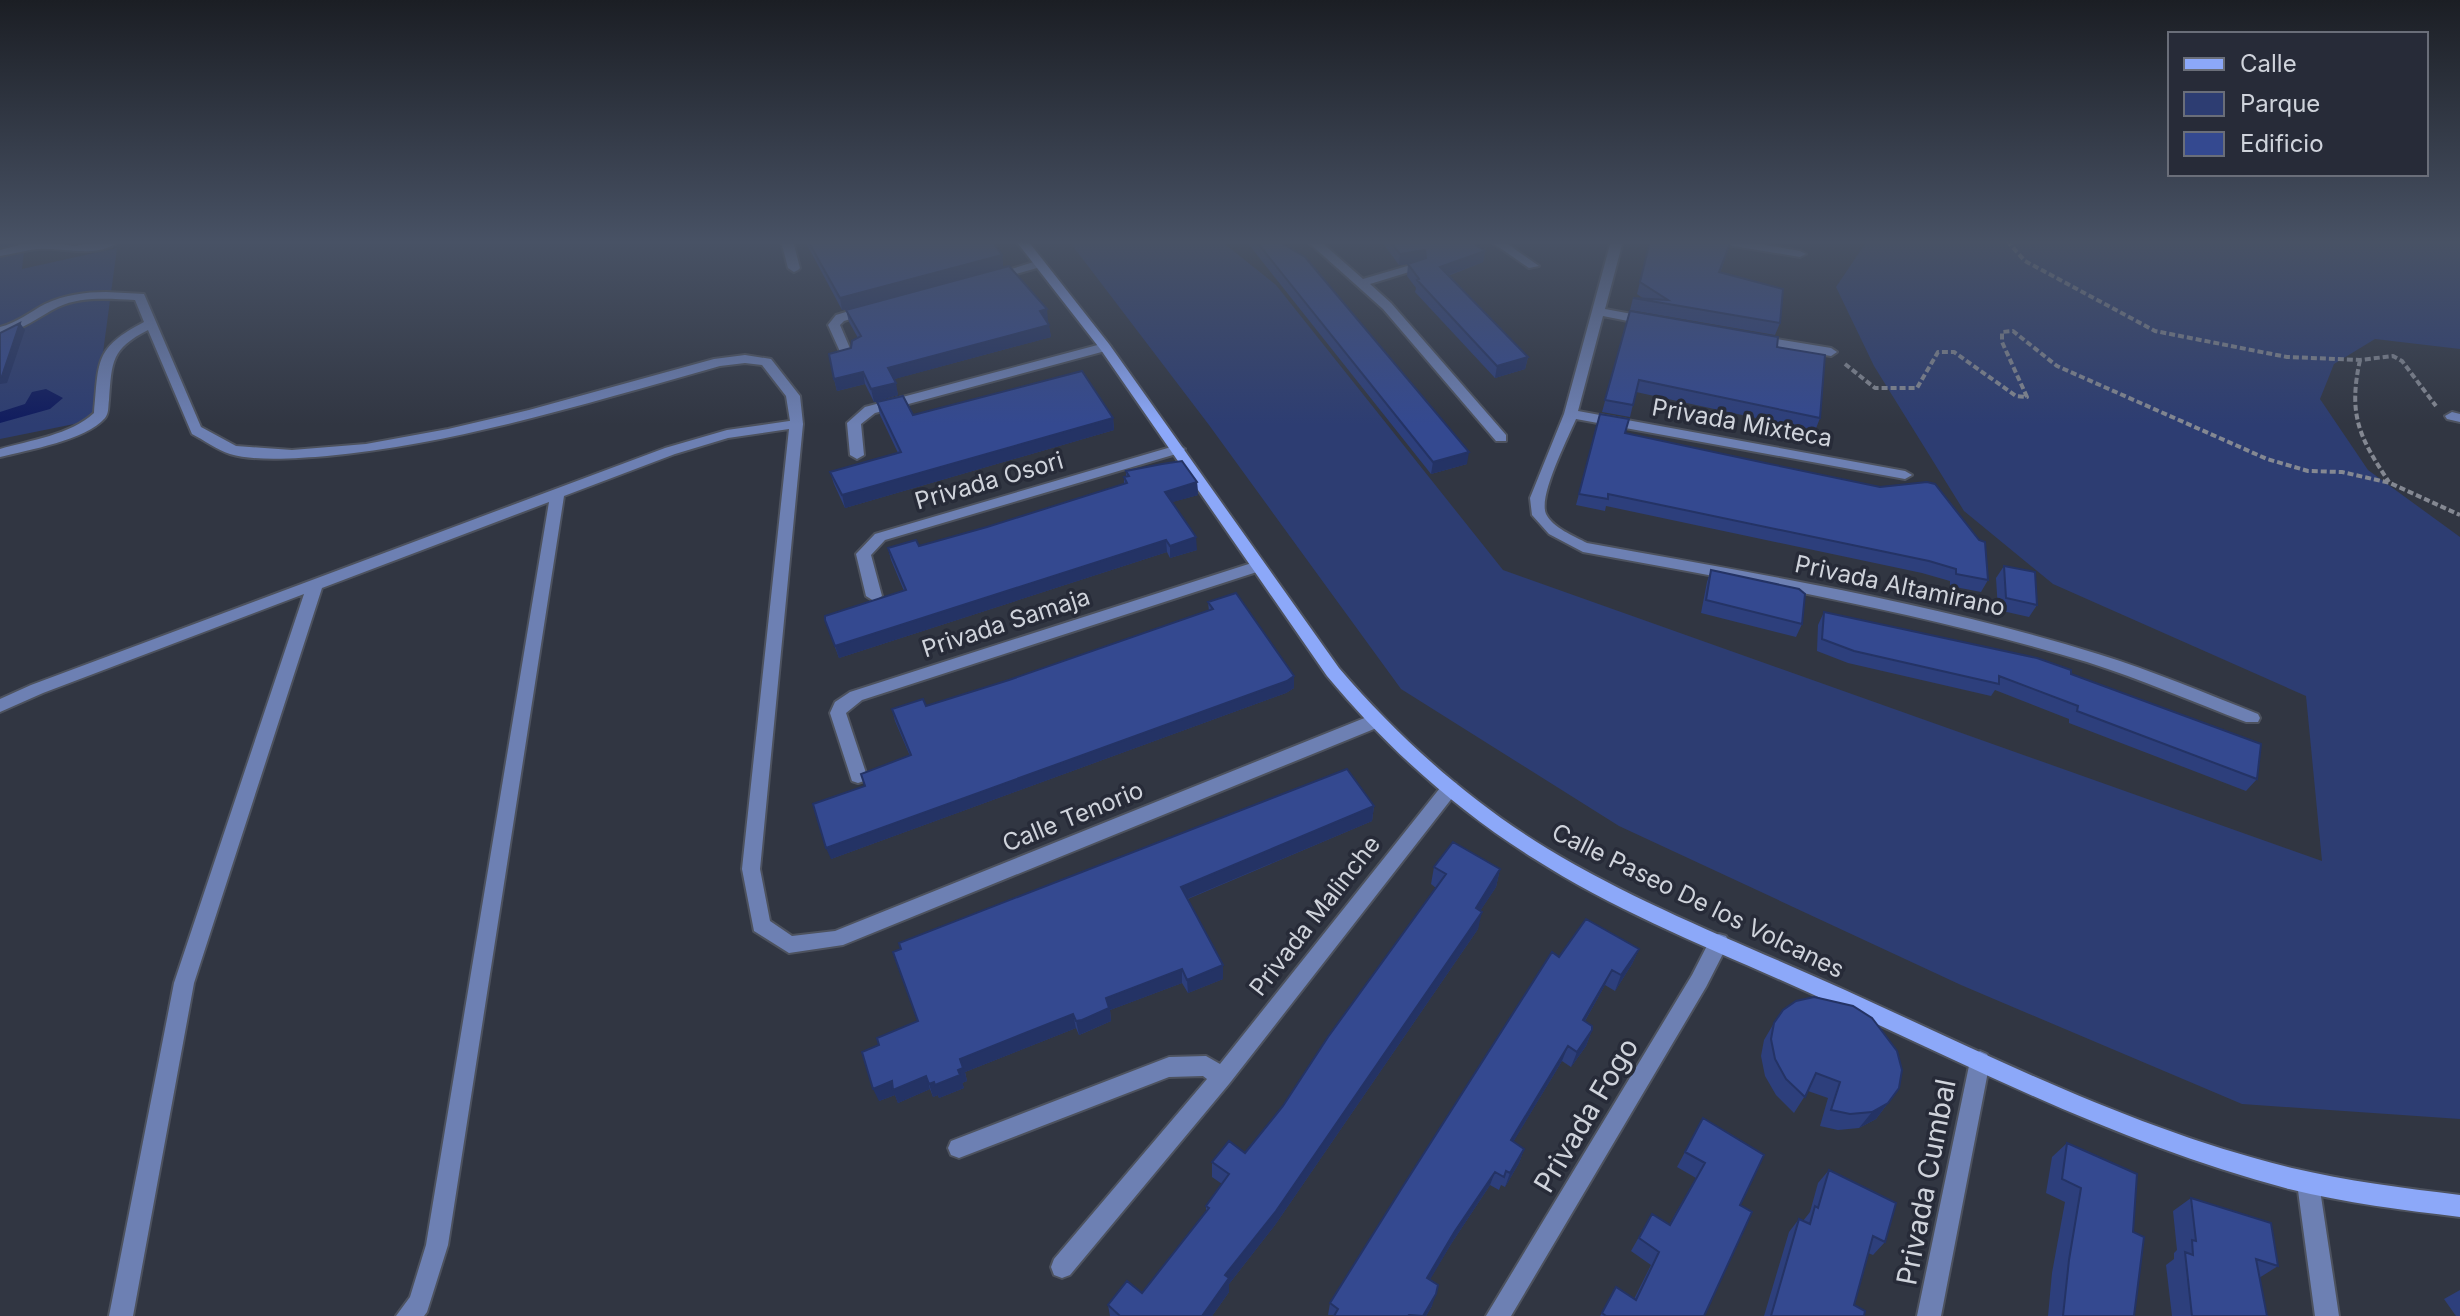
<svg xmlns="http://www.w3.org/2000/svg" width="2460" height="1316" font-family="Inter,sans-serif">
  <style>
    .green { fill: #2d3d72 }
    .water { fill: #101c5f }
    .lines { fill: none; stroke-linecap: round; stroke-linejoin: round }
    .lane-casing { stroke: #4d525e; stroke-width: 4 }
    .street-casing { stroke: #4d525e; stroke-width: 4 }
    .secondary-casing { stroke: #4d525e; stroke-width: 4 }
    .path { stroke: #848892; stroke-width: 4; stroke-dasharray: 6 3; stroke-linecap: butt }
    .lane { fill: #6d80b3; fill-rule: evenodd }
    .street { fill: #6d80b3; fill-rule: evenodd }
    .secondary { fill: #8ca8f9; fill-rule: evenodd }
    .wall { fill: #2d3f7c }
    .shaded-wall { fill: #243365 }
    .building { fill: #344990; stroke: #243365; stroke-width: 2 }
    .labels { text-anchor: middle; stroke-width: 7; stroke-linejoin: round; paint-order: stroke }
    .street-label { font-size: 24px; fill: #cfd3db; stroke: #272b38 }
    .near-street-label { font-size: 28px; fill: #cfd3db; stroke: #272b38 }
  </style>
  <rect width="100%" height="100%" fill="#313642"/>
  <!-- green -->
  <path class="green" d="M0,241H25L22,269L117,248L94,420L0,439Z
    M1069,241H1221L1276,285L1503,570L2322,861L2306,696L2053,584L1964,511L1874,366L1836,287L1867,241H2460V349L2375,339L2334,364L2320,399L2368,470L2460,537V1119L2242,1104L1961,985L1619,826L1401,689L1209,425Z"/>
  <!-- water -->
  <path class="water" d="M46,389L63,398L50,409L0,423V412L25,404L32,392Z"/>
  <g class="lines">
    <defs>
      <path id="lane" d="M106,292L144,294L201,427L236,446L292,450L366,444L448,429L529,410L714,359L745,355L771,359L800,396L803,424L801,427H791L786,396L762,365L745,363L720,366C591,402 461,443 327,456C301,458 256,462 230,454C217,450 204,440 192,434L148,330C111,349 112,361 109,400C108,407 109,413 105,418C86,440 28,450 0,457V449C31,440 70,435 94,413C99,361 94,348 144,322L135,300C110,299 82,296 58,307C38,317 23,330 0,335V327C17,323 30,312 45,304C64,295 85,292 106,292Z"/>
      <path id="street" d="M35,241L74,246L107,241L115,244C92,258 63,247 38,249C26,250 12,254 0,256V250Z
        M781,241H793L800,268L798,270L794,272L788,268Z
        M1307,241H1320L1363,279L1414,264H1422V268L1370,284L1391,303L1506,435V441H1496L1383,309Z
        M1490,241H1503L1539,266L1529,268Z
        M1611,241H1623L1605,309L1648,317L1654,321L1648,325L1603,316L1578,411L1905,471L1912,475L1905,479L1576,419C1568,438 1538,496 1546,514C1553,528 1574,536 1587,543C1758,574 1931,602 2098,654C2153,671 2205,693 2258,714L2260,718L2258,722H2246C2193,702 2141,679 2087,662C1922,612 1752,583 1583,552L1549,534L1532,515L1530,498L1564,414Z
        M1716,241H1742L1800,251L1806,254L1800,257L1722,244Z
        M1040,260L1044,262V266L992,281L986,277Z
        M869,305L875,309L873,312L844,321L840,325L852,353L846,357L842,356L828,325L836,315Z
        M1758,336L1831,348L1837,352L1831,356L1754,343V337Z
        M1105,343L1111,347L1109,350L875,413L861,424L864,455L857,459L850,455L847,423L865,407Z
        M2452,412L2460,414V422L2447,419L2445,416Z
        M796,420L803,424L760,869L770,921L792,936L835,931L1367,717H1379L1381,722L1379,727L843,945L789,953L754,931L742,869L789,429L728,438L675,454L564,496L448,1245L427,1312L424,1316H396L410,1297L426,1245L549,502L322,588L194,983L133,1316H109L174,983L304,594L43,693L0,712V699L31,685L665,448L727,430Z
        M1178,445L1185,449L1183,452L885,540L871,555L882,596L874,601L866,596L856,554L875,534Z
        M1258,561L1263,562L1265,566L1263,570L862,700L846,713L867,776L864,781L858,783L852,781L830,713L835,702L850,692Z
        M1450,781L1456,783L1459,788L1456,793L1229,1084L1070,1275L1062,1278L1054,1275L1051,1267L1054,1259L1207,1079L1203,1076L1169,1077L959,1158L951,1155L948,1148L951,1141L1169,1057L1206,1056L1220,1064L1444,783Z
        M1719,934L1726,936L1729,942L1706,987L1511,1316H1486L1692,975L1712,936Z
        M1980,1051L1987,1054L1990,1061L1941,1316H1917L1970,1061L1973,1054Z
        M2308,1172L2316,1175L2319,1183L2339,1316H2315L2297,1183L2300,1175Z"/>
      <path id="secondary" d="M1016,241H1028L1109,344L1339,668C1399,738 1469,801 1548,849C1642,906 1746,945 1845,990C1990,1056 2136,1130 2292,1168C2347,1181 2403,1188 2460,1195V1217C2403,1210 2346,1203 2289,1189C2132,1148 1985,1074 1838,1006C1736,958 1628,919 1533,858C1455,809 1386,747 1327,676L1101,350Z"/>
    </defs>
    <!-- lane casing -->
    <use href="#lane" class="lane-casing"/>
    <!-- street casing -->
    <use href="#street" class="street-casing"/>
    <!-- secondary casing -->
    <use href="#secondary" class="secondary-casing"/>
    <!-- path -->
    <path class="path" d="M2007,241L2025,261L2155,331L2287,357L2360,360L2393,356L2402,361L2436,406
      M2360,360C2348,415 2359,437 2389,482
      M1845,364L1875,388H1917L1938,352H1954L2016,396L2027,397L2002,342V332L2013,331L2057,366L2267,459L2308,471L2342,472L2390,483L2460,515"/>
    <!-- lane -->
    <use href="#lane" class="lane"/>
    <!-- street -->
    <use href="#street" class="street"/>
    <!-- secondary -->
    <use href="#secondary" class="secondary"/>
  </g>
  <!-- wall -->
  <path class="wall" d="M805,241H992L1002,255L1003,267L842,310Z
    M1246,241H1278L1467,464L1431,474Z
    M1358,241H1470L1485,251L1483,262L1448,276L1528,357L1525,369L1495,378L1415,292L1416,288L1407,276L1408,264L1399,265L1382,242L1364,245Z
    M1650,241L1729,248L1720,273L1780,323L1775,335L1630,310L1633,298L1644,299L1637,294Z
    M846,310L1048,321L1051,337L894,379L898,395L874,402L865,384L837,391L834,379L858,338L849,322Z
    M1630,311L1777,347L1820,418L1815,431L1636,392L1630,417L1602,412Z
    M877,402L913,415L1113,418L1114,430L845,508L834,484L830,472L898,453L880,415Z
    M1600,414L1625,433L1988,580L1981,592L1950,586V581L1922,573L1606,506L1605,511L1576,505Z
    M1126,471L1197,482L1198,495L1172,502L1197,550L1170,558L1167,552L839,658L825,620L904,591L891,560L888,548L919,546L987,527L1124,484V477H1126Z
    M2004,566L2037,605L2029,617L1998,610L1996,578Z
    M1711,570L1802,624L1796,637L1701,613L1707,582Z
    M1208,602L1294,676V688L1286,693L831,859L865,786L910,756L895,721L892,709L926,706L1009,680L1209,611Z
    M1824,612L2071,674L2257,779L2246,791L2069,723V719L1995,690L1991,696L1848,663L1817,651L1818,625Z
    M1374,806L1372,821L1188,899L1223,979L1188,993L1182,983L1110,1010L1111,1021L1084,1033L1079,1035L1076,1028L965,1072L967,1081L962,1083L964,1088L939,1098L938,1095L933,1097L930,1089L898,1103L895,1095L879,1101V1045L918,1021Z
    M1434,867L1500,869L1496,887L1480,911L1478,929L1275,1225L1229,1284V1292L1212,1316H1110L1108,1305L1142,1293L1206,1211V1206L1222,1184L1212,1177V1162L1245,1153L1283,1106L1436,888L1431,884Z
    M1639,949L1632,964L1615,991L1605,985L1585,1021L1592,1030L1586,1046L1571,1067L1562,1061L1513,1142L1524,1149L1519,1163L1505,1187L1501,1185L1499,1190L1490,1185L1451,1244L1430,1279L1432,1306L1426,1316L1328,1315L1330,1303L1559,957Z
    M1774,1023L1888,1103L1876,1119L1859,1128L1838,1130L1820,1126L1828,1098L1808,1091L1794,1113L1776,1095L1765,1076L1761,1056L1764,1040Z
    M1703,1118L1740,1205L1704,1316H1600L1616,1287L1634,1299L1651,1265L1631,1251L1652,1214L1669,1225L1696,1178L1677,1167Z
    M2067,1143L2133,1232L2134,1316H2048L2052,1273L2065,1202L2046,1193L2052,1157Z
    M1829,1170L1885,1242L1873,1255L1868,1253L1854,1305L1864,1316H1764L1789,1232L1799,1219L1803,1221L1810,1212L1818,1183Z
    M2191,1198L2278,1266L2259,1278L2267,1316H2172L2166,1265L2174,1259V1253L2177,1250L2173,1211Z
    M2460,1290V1316H2456L2444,1299Z"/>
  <!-- shaded-wall -->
  <path class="shaded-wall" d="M1364,241H1382V242L1364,245Z
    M1425,250L1424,262L1399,265L1400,254Z
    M1485,251L1483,262L1438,279L1440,267Z
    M1002,255L1003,267L842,310L840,298Z
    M1047,309L1048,321L1041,323L1040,311Z
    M20,323L25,330L7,383L0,384V377Z
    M1049,325L1051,337L891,380L888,368Z
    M1528,357L1525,369L1495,378L1497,366Z
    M863,372L865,384L837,391L834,379Z
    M896,383L898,395L874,402L871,389Z
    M1113,418L1114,430L845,508L842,495Z
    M1469,452L1467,464L1431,474L1433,462Z
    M1197,482L1198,495L1166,504L1165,492Z
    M1196,537L1197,550L1170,558V546Z
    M1166,540L1167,552L839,658L835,646Z
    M1294,676V688L1286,693L831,859L826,848Z
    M1374,806L1372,821L1182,901L1181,887Z
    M1500,869L1496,887L1471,925L1476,908Z
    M1482,912L1478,929L1275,1225L1229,1284V1292L1212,1316H1202L1225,1275Z
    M1639,949L1632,964L1615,991L1621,975Z
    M1223,965V979L1188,993L1187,980Z
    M1182,969V983L1110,1010L1111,1021L1079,1035L1076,1021L1106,998Z
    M1612,970L1605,985L1577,1035L1583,1020Z
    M1073,1014L1076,1028L965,1072L967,1081L962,1083L958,1070L960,1059Z
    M1592,1030L1586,1046L1571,1067L1577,1052Z
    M1568,1046L1562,1061L1506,1154L1511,1140Z
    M960,1075L964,1088L939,1098L938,1095L933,1097L929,1084Z
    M926,1076L930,1089L898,1103L895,1095L879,1101L873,1089L892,1081Z
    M1888,1103L1876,1119L1859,1128L1872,1112Z
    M1524,1149L1519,1163L1505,1187L1510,1173Z
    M1495,1172L1490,1185L1451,1244L1424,1290L1427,1278L1455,1231Z
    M1436,1294L1432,1306L1426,1316H1423Z"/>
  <!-- building -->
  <path class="building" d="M808,241H992L1002,255L840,298Z
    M1256,241H1278L1305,257L1469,452L1433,462Z
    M1390,241H1470L1485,251L1440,267L1528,357L1497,366L1417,280L1419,279L1408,264L1426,258L1425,250L1400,254Z
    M1650,241H1731L1719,272L1783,289L1780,323L1633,298L1668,300L1640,282Z
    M1009,266L1047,309L1040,311L1049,325L888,368L896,383L871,389L863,372L834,379L829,354L851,348L852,341L861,336L846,310Z
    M1630,311L1778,337L1777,347L1825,355L1820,418L1639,380L1633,405L1605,400Z
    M20,323L2,376L0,377V333Z
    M1082,371L1113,418L842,495L830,472L901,452L877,402L903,396L913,415Z
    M1600,414L1629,419L1625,433L1770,464L1880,487L1927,482L1935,484L1979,540L1985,542L1988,580L1956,574V569L1929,561L1608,494V499L1579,494Z
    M1182,461L1197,482L1165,492L1196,537L1170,546L1166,540L835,646L825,620V616L906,590L888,548L916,540L919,546L987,527L1127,483L1124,477L1129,476L1126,471L1162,464Z
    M2004,566L2035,572L2037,605L2006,598Z
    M1711,570L1799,589L1805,594L1802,624L1706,600Z
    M1236,593L1294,676L1287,681L826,848L813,804L865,786L861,774L911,755L892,709L923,699L926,706L1009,680L1213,609L1208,602Z
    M1824,612L2037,658L2071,670V674L2261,744L2257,779L2077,711L2078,706L1999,676V684L1854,651L1822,639Z
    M1347,769L1374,806L1181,887L1223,965L1187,980L1182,969L1106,998L1109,1008L1082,1020L1076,1021L1073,1014L960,1059L963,1068L958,1070L960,1075L935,1085L934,1082L929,1084L926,1076L893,1090L892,1081L873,1089L862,1052L879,1045L877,1038L918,1021L893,952L901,949L899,943Z
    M1453,842L1500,869L1476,908L1482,912L1276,1211L1225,1275L1229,1278L1202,1316H1120L1108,1305L1127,1281L1142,1293L1209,1208L1206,1206L1229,1174L1212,1162L1229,1141L1245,1153L1283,1106L1328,1037L1446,874L1434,867Z
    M1586,919L1639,949L1621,975L1612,970L1583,1020L1592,1026V1030L1577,1052L1568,1046L1511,1140L1524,1149L1510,1173L1506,1171L1504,1177L1495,1172L1455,1231L1427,1278L1438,1285L1436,1294L1423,1316L1409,1315L1408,1316H1334L1338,1309L1330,1303L1400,1191L1552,952L1559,957Z
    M1814,997L1853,1006L1872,1018L1897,1051L1902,1070L1899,1088L1888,1103L1872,1112L1850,1114L1831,1110L1840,1082L1816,1073L1805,1097L1786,1079L1775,1059L1771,1039L1774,1023L1783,1010L1796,1001Z
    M1703,1118L1764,1155L1740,1205L1752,1212L1704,1316H1606L1602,1313L1616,1287L1636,1300L1659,1252L1639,1238L1652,1214L1670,1225L1705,1163L1685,1152Z
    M2067,1143L2137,1174L2133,1232L2144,1237L2134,1316H2063L2069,1260L2081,1188L2062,1179Z
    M1829,1170L1896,1203L1885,1242L1873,1236L1854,1305L1865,1311L1864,1316H1771L1799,1219L1810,1224L1815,1206L1818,1208Z
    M2191,1198L2271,1223L2278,1266L2256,1259L2267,1316H2192L2185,1252L2193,1255L2192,1240L2196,1241Z"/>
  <!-- sky -->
  <linearGradient id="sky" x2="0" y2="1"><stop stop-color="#1b1e24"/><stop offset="0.57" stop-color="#485265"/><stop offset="1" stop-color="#485265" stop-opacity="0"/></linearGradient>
  <rect width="2460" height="425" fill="url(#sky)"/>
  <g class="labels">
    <!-- street labels -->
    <g class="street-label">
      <text transform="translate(1742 423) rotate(10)" y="8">Privada Mixteca</text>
      <text transform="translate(989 481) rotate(-16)" y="8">Privada Osori</text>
      <text transform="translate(1900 586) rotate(12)" y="8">Privada Altamirano</text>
      <text transform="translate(1006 623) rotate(-18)" y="8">Privada Samaja</text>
      <text transform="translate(1073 817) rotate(-22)" y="8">Calle Tenorio</text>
      <text transform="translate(1698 901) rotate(26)" y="8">Calle Paseo De los Volcanes</text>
      <text transform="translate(1315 916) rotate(-52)" y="8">Privada Malinche</text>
    </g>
    <!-- near-street labels -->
    <g class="near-street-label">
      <text transform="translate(1586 1115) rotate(-59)" y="10">Privada Fogo</text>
      <text transform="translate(1926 1182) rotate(-79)" y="10">Privada Cumbal</text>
    </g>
  </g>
  <!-- legend -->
  <rect x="2168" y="32" width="260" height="144" fill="#272b38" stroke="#6a6e79" stroke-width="2"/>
  <rect x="2184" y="58" width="40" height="12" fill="#8ca8f9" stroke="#6a6e79" stroke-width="2"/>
  <text x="2240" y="72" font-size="24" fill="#cfd3db">Calle</text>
  <rect x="2184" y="92" width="40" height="24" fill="#2d3d72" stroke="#6a6e79" stroke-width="2"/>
  <text x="2240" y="112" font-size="24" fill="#cfd3db">Parque</text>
  <rect x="2184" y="132" width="40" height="24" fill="#344990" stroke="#6a6e79" stroke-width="2"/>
  <text x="2240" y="152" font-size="24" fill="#cfd3db">Edificio</text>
</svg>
